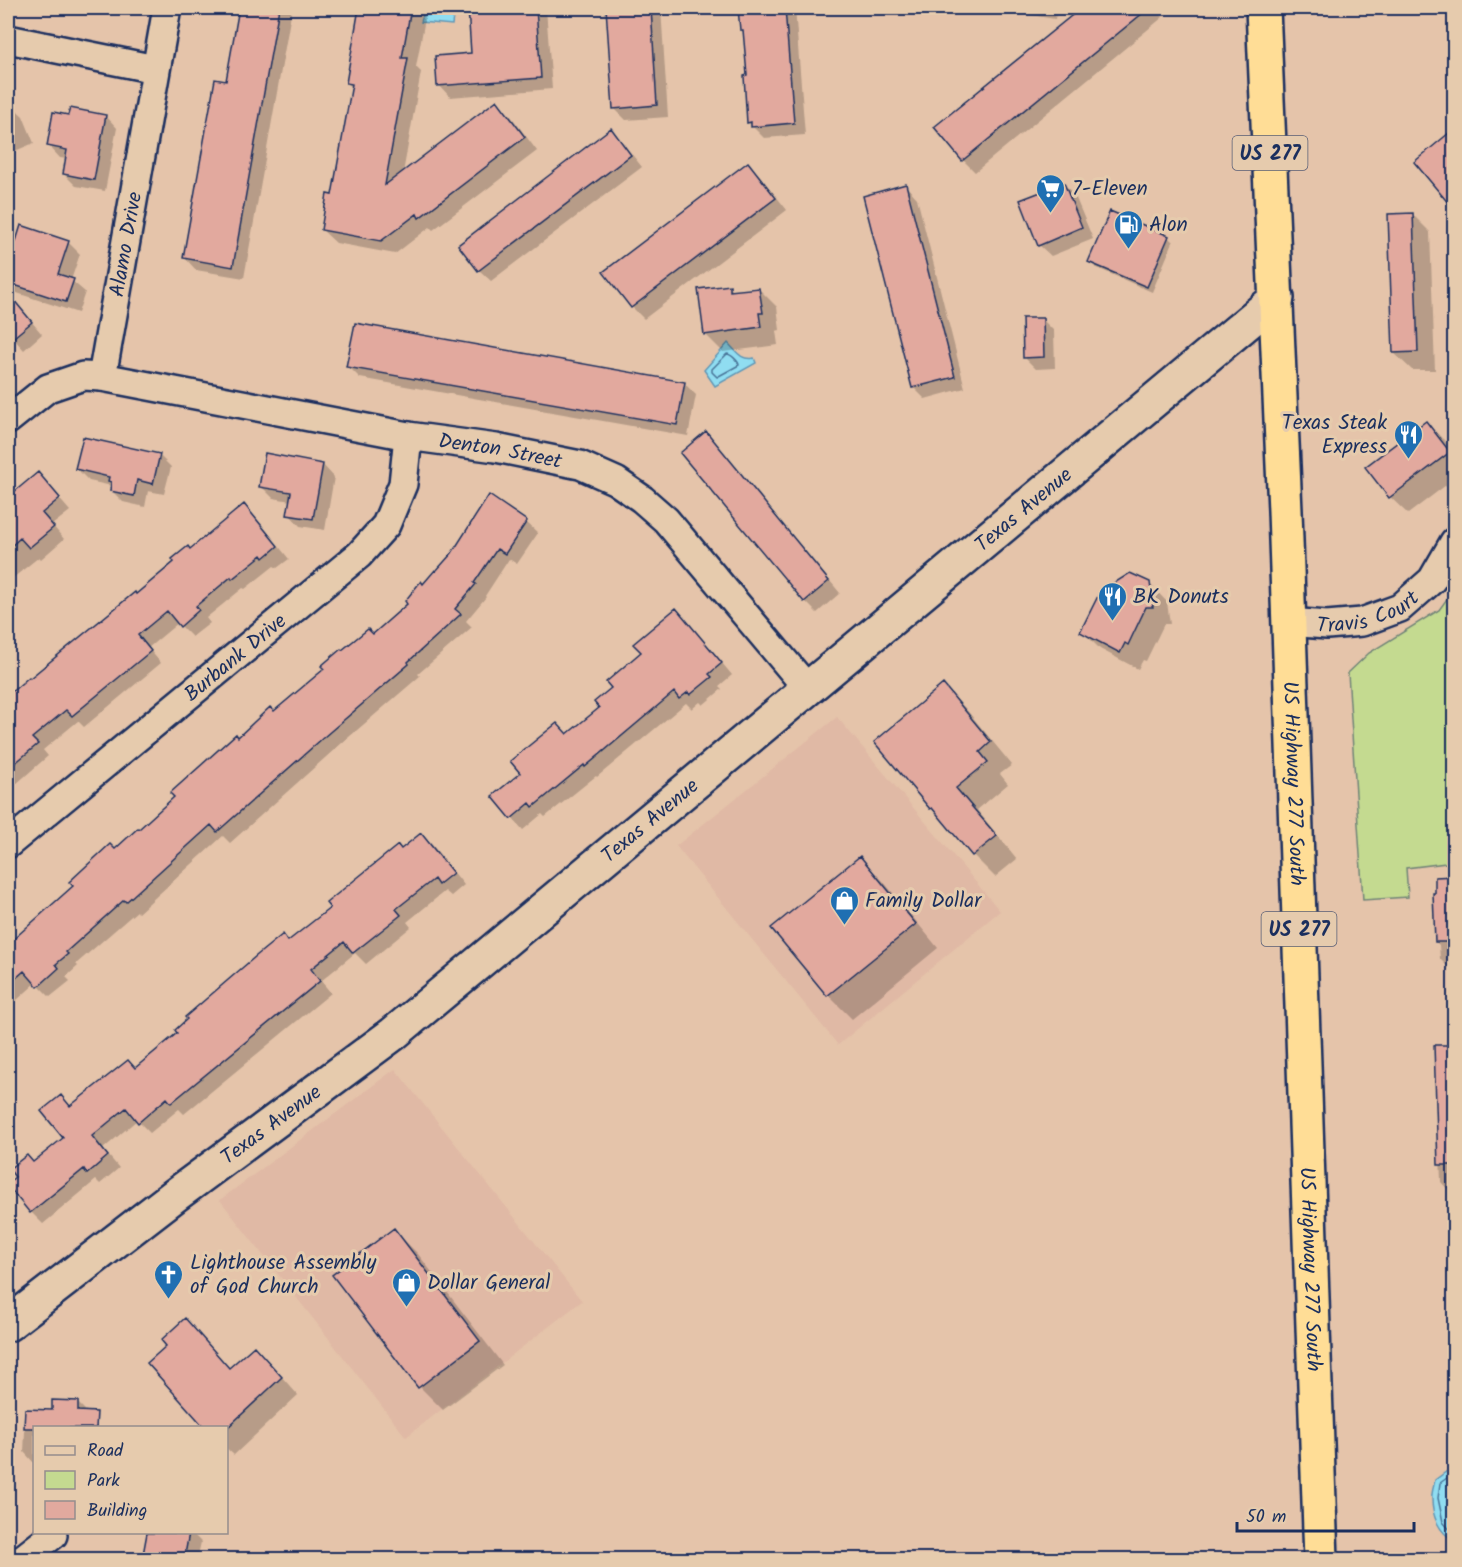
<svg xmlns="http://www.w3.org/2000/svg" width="1462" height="1567" font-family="Kalam,sans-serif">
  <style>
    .built { fill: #e0b9a5 }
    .green { fill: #c4da90; stroke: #708477; stroke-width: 1.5 }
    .water { fill: #90ddf1; stroke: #6197b6; stroke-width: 1.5 }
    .shadow { fill: #0003 }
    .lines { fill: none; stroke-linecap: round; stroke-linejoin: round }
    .shore { stroke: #4a7599; stroke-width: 1.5 }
    .building { fill: #e2a99e; stroke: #1b2f5e; stroke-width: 1.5 }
    .street-casing { stroke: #1b2f5e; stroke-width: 32 }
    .secondary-casing { stroke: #1b2f5e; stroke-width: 38 }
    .highway-casing { stroke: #1b2f5e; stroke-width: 38 }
    .street { stroke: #e6cbad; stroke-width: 27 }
    .secondary { stroke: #e6cbad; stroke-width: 33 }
    .highway { stroke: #ffdd96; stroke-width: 33 }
    .labels { text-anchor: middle; stroke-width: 6; stroke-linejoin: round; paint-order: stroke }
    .shield { fill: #e6cbad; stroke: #585e76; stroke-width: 1.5 }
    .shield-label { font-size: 20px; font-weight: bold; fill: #1b2f5e }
    .poi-label { font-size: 21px; fill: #1b2f5e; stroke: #e6cbad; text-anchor: start }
    .street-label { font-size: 21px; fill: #1b2f5e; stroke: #e6cbad }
  </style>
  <rect width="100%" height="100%" fill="#e5c4aa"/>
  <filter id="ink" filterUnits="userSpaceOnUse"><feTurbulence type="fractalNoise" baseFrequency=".0167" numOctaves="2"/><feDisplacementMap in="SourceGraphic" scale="12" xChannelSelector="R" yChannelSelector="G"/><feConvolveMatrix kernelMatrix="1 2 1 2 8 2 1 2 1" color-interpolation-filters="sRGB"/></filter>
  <g filter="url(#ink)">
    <!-- built -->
    <path class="built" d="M837,717L1000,911L838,1045L676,846Z
      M395,1069L582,1301L406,1437L220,1200Z"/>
    <!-- green -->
    <path class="green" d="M1454,589V862L1406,868L1408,897L1363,900L1348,673L1369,653L1439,610Z"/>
    <!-- water -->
    <path class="water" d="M425,8H454L452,25L421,22Z
      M728,343C736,351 741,361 754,358L756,363L715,386L704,370Z
      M1454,1466V1540C1439,1533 1432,1516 1432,1499C1431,1493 1434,1486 1435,1480Z"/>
    <!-- shadow -->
    <path class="shadow" d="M240,8H292L244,278L196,270L185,258L227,83Z
      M361,8H427L416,67L421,72L403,173L497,102L510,115L537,151L433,230L430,227L395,254L336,243L322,230L333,197L353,88L347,83Z
      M469,8H546L552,89L450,97L439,85L473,54Z
      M608,8H661L668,117L626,120L614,108Z
      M739,8H795L805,135L764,138L748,122V77L744,33L741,30Z
      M987,8H1057L1055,19Z
      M1083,8H1155L1163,17L975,172L963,160L936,128Z
      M11,105L23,116L34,143L8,154V106Z
      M106,116L117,128L105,191L76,186L64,174L67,159L60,158L49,146L69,117Z
      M611,130L622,142L642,167L491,281L479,270Z
      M8,162L13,175L8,178Z
      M748,164L760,176L787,210L644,319L632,307L606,273Z
      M1064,184L1075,196L1093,239L1051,256L1039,245Z
      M906,186L917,198L965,388L925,399L913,387Z
      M1412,214L1430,232L1435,370H1412L1394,353Z
      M1168,237L1173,242L1152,292L1095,267L1090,262Z
      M68,242L80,254L71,280L85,292L78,313L17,293L8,283V280L30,261Z
      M729,287L735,292L759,289L777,307L780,330L776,331L778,345L723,352L706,335Z
      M8,294L42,334L24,350L12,337L8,341Z
      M1042,319L1054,331L1055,368L1036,369L1024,357Z
      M348,366L684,383L696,395L688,436L360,378Z
      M1426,423L1444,440L1454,454V479L1408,514L1390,497Z
      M706,433L717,445L840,593L817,613L805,601L683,453Z
      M159,455L171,467L164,494L148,491L145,507L123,502L111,490L112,486L89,481L77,469Z
      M323,465L334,477L325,530L300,526L289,514L291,501L273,498L261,486Z
      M38,474L70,511L52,525L64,539L41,559L39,557L8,582V499Z
      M244,506L256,518L289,559L277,568L274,566L245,589L243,588L206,618L210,623L192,637L178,623L148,648L161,663L84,727L78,721L43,750L48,756L8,791V703Z
      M526,522L538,533L517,564L509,559L485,596L486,597L466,621L472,627L418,674L420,676L335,749L230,843L223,836L138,913L137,911L76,964L78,966L66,977L70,981L50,997L36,983L8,1008V938L9,937L14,941L115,850L139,831L238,738L274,713L373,636L409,604L424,586Z
      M1149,583L1167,602L1170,624H1164L1146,661L1143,660L1138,669L1100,649L1082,631Z
      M687,621L732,675L719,686L722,689L703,705L700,702L692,709L686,703L597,777L596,776L545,817L542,814L523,830L512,818L568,735L601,708Z
      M943,686L965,708L1012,765L1000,774L1008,784L977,810L1017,859L995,877L973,855L947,824L931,808Z
      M421,835L433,846L464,885L451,896L445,891L407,922L411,927L366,964L355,953L321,981L331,993L184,1114L179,1109L150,1133L137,1120L103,1149L119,1168L100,1184L96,1180L43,1224L31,1212L8,1185L65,1138L61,1097L71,1107L135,1070Z
      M860,858L883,881L938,948L852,1019L828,995L774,928Z
      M1450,874H1454V970H1451L1440,959L1439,945L1436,942Z
      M1454,1046V1194H1452L1441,1182L1436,1047Z
      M394,1230L418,1254L503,1365L443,1410L420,1387L334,1276Z
      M271,1365L298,1395L234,1455L226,1448L230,1369Z
      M78,1403L89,1414V1418L97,1425V1428H34V1463L24,1452L26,1410L53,1411Z
      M8,1476L13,1483V1489L8,1494Z
      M149,1532H191L201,1542L197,1560H133L135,1553L145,1554Z"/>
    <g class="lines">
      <!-- shore -->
      <path class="shore" d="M727,354C731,354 739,362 739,365L717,377L712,372V369Z
        M1454,1473L1440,1483L1438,1498L1443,1522L1454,1534"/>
    </g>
    <!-- building -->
    <path class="building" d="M239,8H279L233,267L183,258L215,79L226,81Z
      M359,8H411L402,58H408L385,185L497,100L525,137L419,218L417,214L381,241L321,230L327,194L332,195L352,84L346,83Z
      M468,8H536L541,78L437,86L435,56L471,53Z
      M606,8H651L657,105L613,109Z
      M738,8H785L794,123L751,127V122L747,123L744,76L747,75L743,30H740Z
      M1081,8H1149L962,161L934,127Z
      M70,108L106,115L94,180L63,174L67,150L47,146L53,112L68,115Z
      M611,128L631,155L478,271L458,245Z
      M1455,128V211L1414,162Z
      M748,162L776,198L631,308L603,272Z
      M1064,183L1082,227L1038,246L1020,200Z
      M906,184L955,377L912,388L863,196Z
      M1110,211L1169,236L1147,287L1088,262Z
      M1413,213L1418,352L1393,353L1388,214Z
      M21,225L69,241L58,274L74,279L66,302L8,283V267Z
      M730,285V291L759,288L763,313H759L761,327L704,335L698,289Z
      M8,293L32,322L8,342Z
      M1022,318H1043L1044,357L1023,358Z
      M355,323L685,382L677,425L346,367Z
      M1426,421L1450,452L1389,498L1365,467Z
      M706,431L829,581L804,602L680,453Z
      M83,437L160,454L153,484L137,480L134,496L110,491L111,482L108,481L109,477L75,469Z
      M265,453L323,464L313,519L287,515L291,492L259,487Z
      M38,472L60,498L42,513L54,527L29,548L20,538L8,549V497Z
      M489,495L527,521L505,554L497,549L474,583L476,584L455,609L461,614L408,662L409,664L324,737L217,832L211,825L126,902L124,900L66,952L68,954L56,964L59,968L38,987L24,971L8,985V944L73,886L69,882L110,844L115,849L138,828L139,829L174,797L170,793L236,734L238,737L270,707L274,711L324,669L321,666L341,649L342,650L368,629L373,634L407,604L405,601L421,581L423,584L435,570L436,571L452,553Z
      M244,504L278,546L264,558L262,555L232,579L231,577L196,606L199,610L180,627L167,611L138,635L151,651L72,716L66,710L32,738L38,744L8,769V695L29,677L30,678L135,592L136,594L174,562L172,559L188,546L190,549Z
      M1130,573L1150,582L1153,607H1146L1128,645L1125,643L1120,653L1080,632L1100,592Z
      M676,608L722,663L709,674L712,677L690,695L688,692L679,699L674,692L585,767L584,765L533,807L530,803L511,819L492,796L520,773L510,761L557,723L567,734L599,708L594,702L611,688L606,682L641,652L633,644Z
      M943,684L991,742L980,752L988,762L956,788L997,836L972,856L932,808L930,809L874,742Z
      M421,833L453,873L438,885L434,879L396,909L401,915L353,953L344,942L311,969L320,981L171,1103L167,1098L138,1123L126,1108L92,1136L108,1156L87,1174L84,1169L30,1213L8,1186V1183L15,1177L9,1169L27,1155L33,1162L63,1138L41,1111L61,1095L70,1106L128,1060L135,1068L177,1033L175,1030L187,1019L185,1017L256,956L283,934L288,941L330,908L326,903L398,845L401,849Z
      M860,856L916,924L827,996L771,928Z
      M1455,876V942H1435L1433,893H1435V877Z
      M1434,1045H1455V1165H1438Z
      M394,1228L480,1341L418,1388L332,1275Z
      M185,1318L229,1368L254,1346L282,1377L227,1428H205L147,1363L166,1346L161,1340Z
      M52,1400L78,1401V1411L97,1412L96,1428H24L25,1409L52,1410Z
      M147,1533H189L184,1560H142Z"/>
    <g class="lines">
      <defs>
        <g id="street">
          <path d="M8,39L155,69"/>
          <path id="s1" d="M102,377L408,436L496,448L580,465L616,481L642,499L666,520L808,689"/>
          <path id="s2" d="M8,420L48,388L83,376L102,377L167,8"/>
          <path id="s3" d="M1288,622L1327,625L1362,622L1400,608L1432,580L1454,542"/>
          <path id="s4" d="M8,844L359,555L386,525L403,484L408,436"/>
          <path d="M21,1560L53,1535"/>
        </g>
        <g id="secondary">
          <path id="s5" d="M8,1324L174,1196L393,1034L1277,298"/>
        </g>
        <g id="highway">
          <path id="s6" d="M1263,8L1285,511L1321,1560"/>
        </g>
      </defs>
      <!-- street casing -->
      <use href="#street" class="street-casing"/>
      <!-- secondary casing -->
      <use href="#secondary" class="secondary-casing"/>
      <!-- highway casing -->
      <use href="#highway" class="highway-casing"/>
      <!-- street -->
      <use href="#street" class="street"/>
      <!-- secondary -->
      <use href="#secondary" class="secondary"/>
      <!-- highway -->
      <use href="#highway" class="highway"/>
    </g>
  </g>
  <!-- icons -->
  <defs>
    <symbol id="supermarket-pin" viewBox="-11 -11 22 30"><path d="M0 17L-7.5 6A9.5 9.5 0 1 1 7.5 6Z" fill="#1f6fb2" stroke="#e6cbad"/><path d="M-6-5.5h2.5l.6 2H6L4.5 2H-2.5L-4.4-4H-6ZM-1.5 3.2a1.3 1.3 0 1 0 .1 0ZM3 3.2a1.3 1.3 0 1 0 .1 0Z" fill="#fff"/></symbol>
    <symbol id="fuel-pin" viewBox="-11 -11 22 30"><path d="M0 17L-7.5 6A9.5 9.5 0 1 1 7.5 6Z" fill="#1f6fb2" stroke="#e6cbad"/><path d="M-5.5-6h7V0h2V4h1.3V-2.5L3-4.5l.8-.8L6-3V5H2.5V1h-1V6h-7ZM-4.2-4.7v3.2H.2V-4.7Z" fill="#fff"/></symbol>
    <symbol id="restaurant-pin" viewBox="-11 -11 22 30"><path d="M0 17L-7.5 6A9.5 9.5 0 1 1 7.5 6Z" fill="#1f6fb2" stroke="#e6cbad"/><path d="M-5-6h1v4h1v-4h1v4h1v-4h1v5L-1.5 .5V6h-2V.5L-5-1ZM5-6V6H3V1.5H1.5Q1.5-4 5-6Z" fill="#fff"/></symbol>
    <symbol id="shop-pin" viewBox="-11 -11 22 30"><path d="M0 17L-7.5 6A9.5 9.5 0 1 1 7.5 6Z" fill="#1f6fb2" stroke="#e6cbad"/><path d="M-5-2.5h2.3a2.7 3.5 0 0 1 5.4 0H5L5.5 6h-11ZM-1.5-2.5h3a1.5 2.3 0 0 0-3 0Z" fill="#fff"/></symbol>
    <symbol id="church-pin" viewBox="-11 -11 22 30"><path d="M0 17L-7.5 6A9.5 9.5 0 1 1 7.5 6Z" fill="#1f6fb2" stroke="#e6cbad"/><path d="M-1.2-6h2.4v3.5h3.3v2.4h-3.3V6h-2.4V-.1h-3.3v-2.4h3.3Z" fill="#fff"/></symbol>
  </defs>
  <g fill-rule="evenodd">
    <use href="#supermarket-pin" x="1034" y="172" width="33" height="45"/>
    <use href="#fuel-pin" x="1112" y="208" width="33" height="45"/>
    <use href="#restaurant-pin" x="1392" y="418" width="33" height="45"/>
    <use href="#restaurant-pin" x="1096" y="580" width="33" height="45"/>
    <use href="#shop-pin" x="828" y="884" width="33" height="45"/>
    <use href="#church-pin" x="152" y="1258" width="33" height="45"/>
    <use href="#shop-pin" x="390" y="1266" width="33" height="45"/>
  </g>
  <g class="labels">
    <!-- shield labels -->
    <g class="shield">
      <rect x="1232.5" y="136" width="75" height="34" rx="4.5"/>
      <rect x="1261.5" y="912" width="75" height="34" rx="4.5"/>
    </g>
    <g class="shield-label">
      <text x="1270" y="160">US 277</text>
      <text x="1299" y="936">US 277</text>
    </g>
    <!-- poi labels -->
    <g class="poi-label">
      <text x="1072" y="195">7-Eleven</text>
      <text x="1149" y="231">Alon</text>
      <text x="1387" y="429" text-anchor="end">Texas Steak<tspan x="1387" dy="24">Express</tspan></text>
      <text x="1133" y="603">BK Donuts</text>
      <text x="865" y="907">Family Dollar</text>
      <text x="190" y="1269">Lighthouse Assembly<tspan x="190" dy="24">of God Church</tspan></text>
      <text x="427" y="1289">Dollar General</text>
    </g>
    <!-- street labels -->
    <g class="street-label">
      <text dy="7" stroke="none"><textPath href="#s2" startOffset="242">Alamo Drive</textPath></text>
      <text dy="7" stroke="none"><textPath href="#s1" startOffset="405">Denton Street</textPath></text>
      <text dy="7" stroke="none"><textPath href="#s5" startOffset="1302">Texas Avenue</textPath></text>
      <text dy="7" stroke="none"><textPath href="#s3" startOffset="82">Travis Court</textPath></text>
      <text dy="7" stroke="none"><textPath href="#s4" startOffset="294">Burbank Drive</textPath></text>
      <text dy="7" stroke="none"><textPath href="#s6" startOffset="776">US Highway 277 South</textPath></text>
      <text dy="7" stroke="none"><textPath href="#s5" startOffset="816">Texas Avenue</textPath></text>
      <text dy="7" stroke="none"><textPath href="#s5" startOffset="330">Texas Avenue</textPath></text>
      <text dy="7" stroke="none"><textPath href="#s6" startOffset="1262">US Highway 277 South</textPath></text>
    </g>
  </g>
  <!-- margin -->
  <rect width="1462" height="1567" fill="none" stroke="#e6cbad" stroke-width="30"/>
  <rect x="15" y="15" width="1432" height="1537" fill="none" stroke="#1b2f5e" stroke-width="2" filter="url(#ink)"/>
  <!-- legend -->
  <rect x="33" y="1426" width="195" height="108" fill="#e6cbad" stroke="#958d8d" stroke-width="1.5"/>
  <rect x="45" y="1446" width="30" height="9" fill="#e6cbad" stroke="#958d8d" stroke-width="1.5"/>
  <text x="87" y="1456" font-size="18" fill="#1b2f5e">Road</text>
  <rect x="45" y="1471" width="30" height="18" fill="#c4da90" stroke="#958d8d" stroke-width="1.5"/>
  <text x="87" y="1486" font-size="18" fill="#1b2f5e">Park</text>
  <rect x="45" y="1501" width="30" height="18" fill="#e2a99e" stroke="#958d8d" stroke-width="1.5"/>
  <text x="87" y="1516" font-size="18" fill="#1b2f5e">Building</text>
  <!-- scale -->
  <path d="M1237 1522v9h177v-9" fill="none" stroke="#1b2f5e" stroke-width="3"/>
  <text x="1246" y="1522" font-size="18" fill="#1b2f5e" stroke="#e6cbad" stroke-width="4.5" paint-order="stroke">50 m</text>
</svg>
